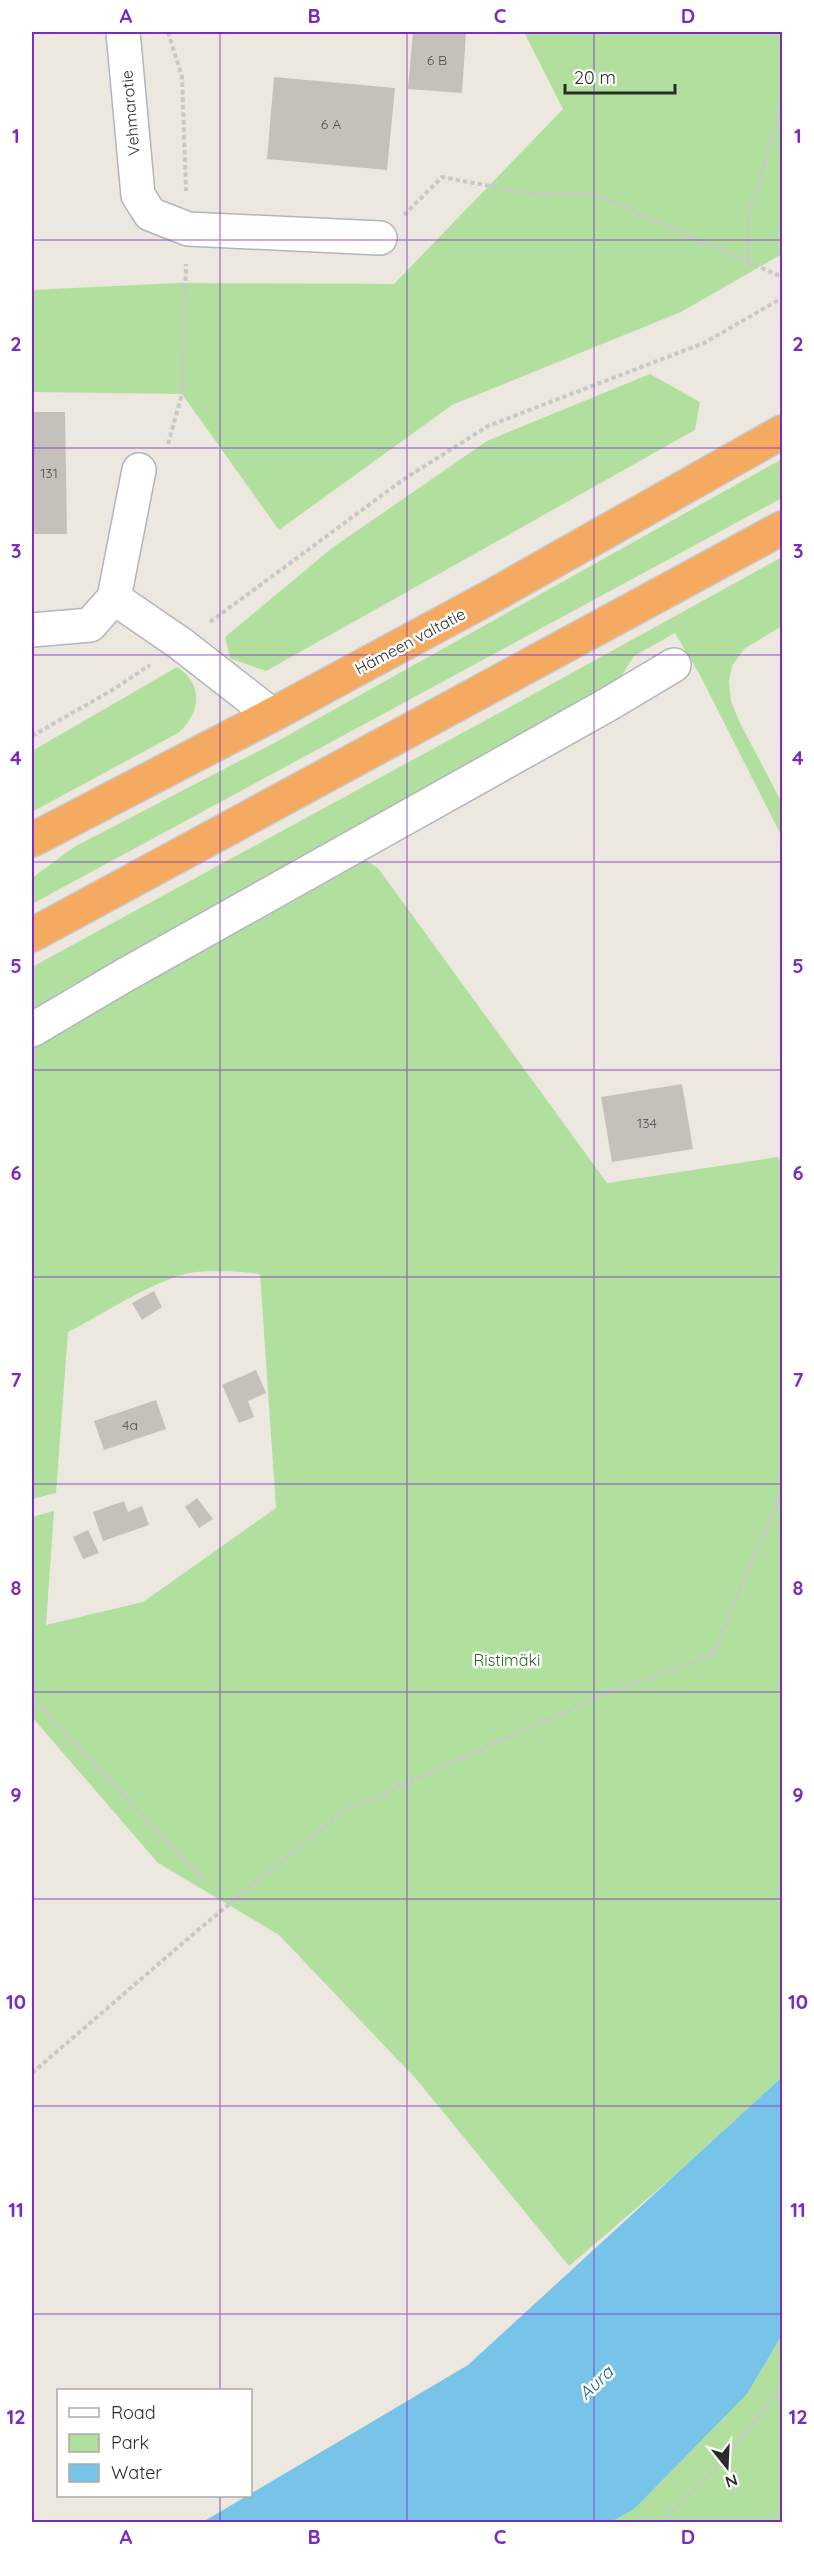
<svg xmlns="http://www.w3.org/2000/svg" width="814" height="2554" font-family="Quicksand,sans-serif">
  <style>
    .green { fill: #b1e09e }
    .water { fill: #78c3e8 }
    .building { fill: #c5c1ba }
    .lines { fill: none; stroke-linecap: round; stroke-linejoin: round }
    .minor-casing { stroke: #b2b4be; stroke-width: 36 }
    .highway-casing { stroke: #c8c8c8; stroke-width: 36 }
    .path { stroke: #c8c8c8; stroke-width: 4; stroke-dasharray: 4.5 3; stroke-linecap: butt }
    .minor { stroke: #fff; stroke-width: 33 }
    .highway { stroke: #f5aa61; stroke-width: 33 }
    .grid { fill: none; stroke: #7b2cbf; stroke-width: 1.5; stroke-opacity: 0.55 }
    .labels { text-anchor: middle; stroke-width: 5; stroke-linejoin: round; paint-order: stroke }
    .number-label { font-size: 14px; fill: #52504f }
    .street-label { font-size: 16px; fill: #2b2b2b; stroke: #fff }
    .park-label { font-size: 16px; fill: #29651f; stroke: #fff }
    .water-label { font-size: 18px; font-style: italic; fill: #156296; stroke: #fff }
    .neatline { fill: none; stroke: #7b2cbf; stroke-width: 2 }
    .grid-label { font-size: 20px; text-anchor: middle; font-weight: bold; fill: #7b2cbf }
  </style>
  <rect width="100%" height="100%" fill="#ece7df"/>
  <!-- green -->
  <path class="green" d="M524,32H782V254L681,312L452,405L279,530L182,394L32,392V290L178,283L394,284L563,109Z
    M650,374L700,402L695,430L266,671L230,658L225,637L332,548L487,441Z
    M782,459V498L32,904V878L74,847L276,742Z
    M782,557V626L744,649L732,666L729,682L731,701L739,721L782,803V837L700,675L675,633L634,656L617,683L32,1019V967L530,696Z
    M177,667C204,684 201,713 178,733L32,812V751Z
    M365,860L378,868L607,1183L778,1157L782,1163V2077L675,2175L569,2266L417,2080L279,1935L158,1863L32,1717V1517L54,1511L46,1625L143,1602L276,1508L260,1274C239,1271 216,1270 195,1272C156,1278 104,1314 68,1332L56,1493L32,1499V1044L267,910Z
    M782,2335V2522H611L634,2508L747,2394Z"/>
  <!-- water -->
  <path class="water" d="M782,2077V2335L747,2394L634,2509L611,2522H203L468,2365Z"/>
  <!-- building -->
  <path class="building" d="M413,32H466L462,93L408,89Z
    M274,77L395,88L387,170L267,159Z
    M32,412H65L67,534H32Z
    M682,1084L693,1149L612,1162L601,1097Z
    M154,1291L162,1307L142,1320L132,1303Z
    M256,1370L266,1393L248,1401L254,1417L239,1423L222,1385Z
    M156,1400L166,1429L104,1450L94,1421Z
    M197,1498L213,1519L199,1528L185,1507Z
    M124,1501L128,1512L142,1506L149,1525L103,1541L93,1512Z
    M88,1530L99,1553L83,1559L73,1537Z"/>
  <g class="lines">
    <defs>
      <path id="minor" d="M123,32L138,195L150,214L188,229L380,238
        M114,598L181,644L272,715
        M32,630L90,625L114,598L139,470
        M32,1030L125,975L607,705L674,665"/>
      <path id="highway" d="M32,840L272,715L492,596L782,432
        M32,935L782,528"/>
    </defs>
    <!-- minor casing -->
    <use href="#minor" class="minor-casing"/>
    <!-- highway casing -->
    <use href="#highway" class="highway-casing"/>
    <!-- path -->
    <path class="path" d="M168,32L182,77L186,191
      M404,215L442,177L538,195H597L782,277
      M748,260V219L782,102
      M168,444L182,394L186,264
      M210,622L404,479L488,426L704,343L782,298
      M32,736L114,689L150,665
      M32,1697L205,1882
      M32,2073L198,1930L340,1813L611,1691L712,1656L782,1491
      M660,2522L725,2459L782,2386"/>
    <!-- minor -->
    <use href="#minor" class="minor"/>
    <!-- highway -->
    <use href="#highway" class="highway"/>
  </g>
  <!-- grid -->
  <path class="grid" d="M220,32V2390M407,32V2522M594,32V2522M32,240H782M32,448H782M32,655H782M32,862H782M32,1070H782M32,1277H782M32,1484H782M32,1692H782M32,1899H782M32,2106H782M32,2314H782M220,2496V2522"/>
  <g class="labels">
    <!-- number labels -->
    <g class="number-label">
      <text x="437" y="65">6 B</text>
      <text x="331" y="129">6 A</text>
      <text x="49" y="478">131</text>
      <text x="647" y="1128">134</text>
      <text x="130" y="1430">4a</text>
    </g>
    <!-- street labels -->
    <g class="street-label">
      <text transform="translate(130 113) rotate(-95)" y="6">Vehmarotie</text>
      <text transform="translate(410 641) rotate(-28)" y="6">Hämeen valtatie</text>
    </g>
    <!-- park labels -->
    <g class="park-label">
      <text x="507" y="1666">Ristimäki</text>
    </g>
    <!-- water labels -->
    <g class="water-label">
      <text transform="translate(596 2383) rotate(-44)" y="6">Aura</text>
    </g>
  </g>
  <!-- border -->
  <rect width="814" height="2554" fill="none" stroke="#ffffff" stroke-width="66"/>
  <!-- legend -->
  <rect x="57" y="2389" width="195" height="108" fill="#ffffff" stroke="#aaaaaa" stroke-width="1.5"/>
  <rect x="69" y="2408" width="30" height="9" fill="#ffffff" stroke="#aaaaaa" stroke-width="1.5"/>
  <text x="111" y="2419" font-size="18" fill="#2b2b2b">Road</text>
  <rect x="69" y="2434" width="30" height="18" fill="#b1e09e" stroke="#aaaaaa" stroke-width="1.5"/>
  <text x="111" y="2449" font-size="18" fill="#2b2b2b">Park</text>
  <rect x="69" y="2464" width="30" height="18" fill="#78c3e8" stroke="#aaaaaa" stroke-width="1.5"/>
  <text x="111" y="2479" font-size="18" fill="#2b2b2b">Water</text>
  <!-- north arrow -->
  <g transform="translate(727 2467) rotate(162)" stroke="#ffffff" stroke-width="4.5" paint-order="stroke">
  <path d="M0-4.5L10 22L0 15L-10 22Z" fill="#2b2b2b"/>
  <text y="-9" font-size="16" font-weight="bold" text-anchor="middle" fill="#2b2b2b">N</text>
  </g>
  <!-- scale -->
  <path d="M565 84v9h110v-9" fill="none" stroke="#2b2b2b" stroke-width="3"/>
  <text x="574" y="84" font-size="18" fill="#2b2b2b" stroke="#ffffff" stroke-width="4.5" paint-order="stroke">20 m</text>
  <rect x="33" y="33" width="748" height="2488" class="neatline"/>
  <g class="grid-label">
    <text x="126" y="23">A</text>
    <text x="314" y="23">B</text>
    <text x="500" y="23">C</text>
    <text x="688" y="23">D</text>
    <text x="16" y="143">1</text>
    <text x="798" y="143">1</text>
    <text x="16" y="351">2</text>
    <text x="798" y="351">2</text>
    <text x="16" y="558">3</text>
    <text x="798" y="558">3</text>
    <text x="16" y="765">4</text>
    <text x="798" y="765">4</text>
    <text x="16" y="973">5</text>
    <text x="798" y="973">5</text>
    <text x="16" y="1180">6</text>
    <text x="798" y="1180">6</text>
    <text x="16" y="1387">7</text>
    <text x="798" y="1387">7</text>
    <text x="16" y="1595">8</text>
    <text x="798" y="1595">8</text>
    <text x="16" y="1802">9</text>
    <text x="798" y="1802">9</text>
    <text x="16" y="2009">10</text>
    <text x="798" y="2009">10</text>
    <text x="16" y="2217">11</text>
    <text x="798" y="2217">11</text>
    <text x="16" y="2424">12</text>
    <text x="798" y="2424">12</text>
    <text x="126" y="2544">A</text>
    <text x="314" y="2544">B</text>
    <text x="500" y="2544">C</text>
    <text x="688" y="2544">D</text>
  </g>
</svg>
